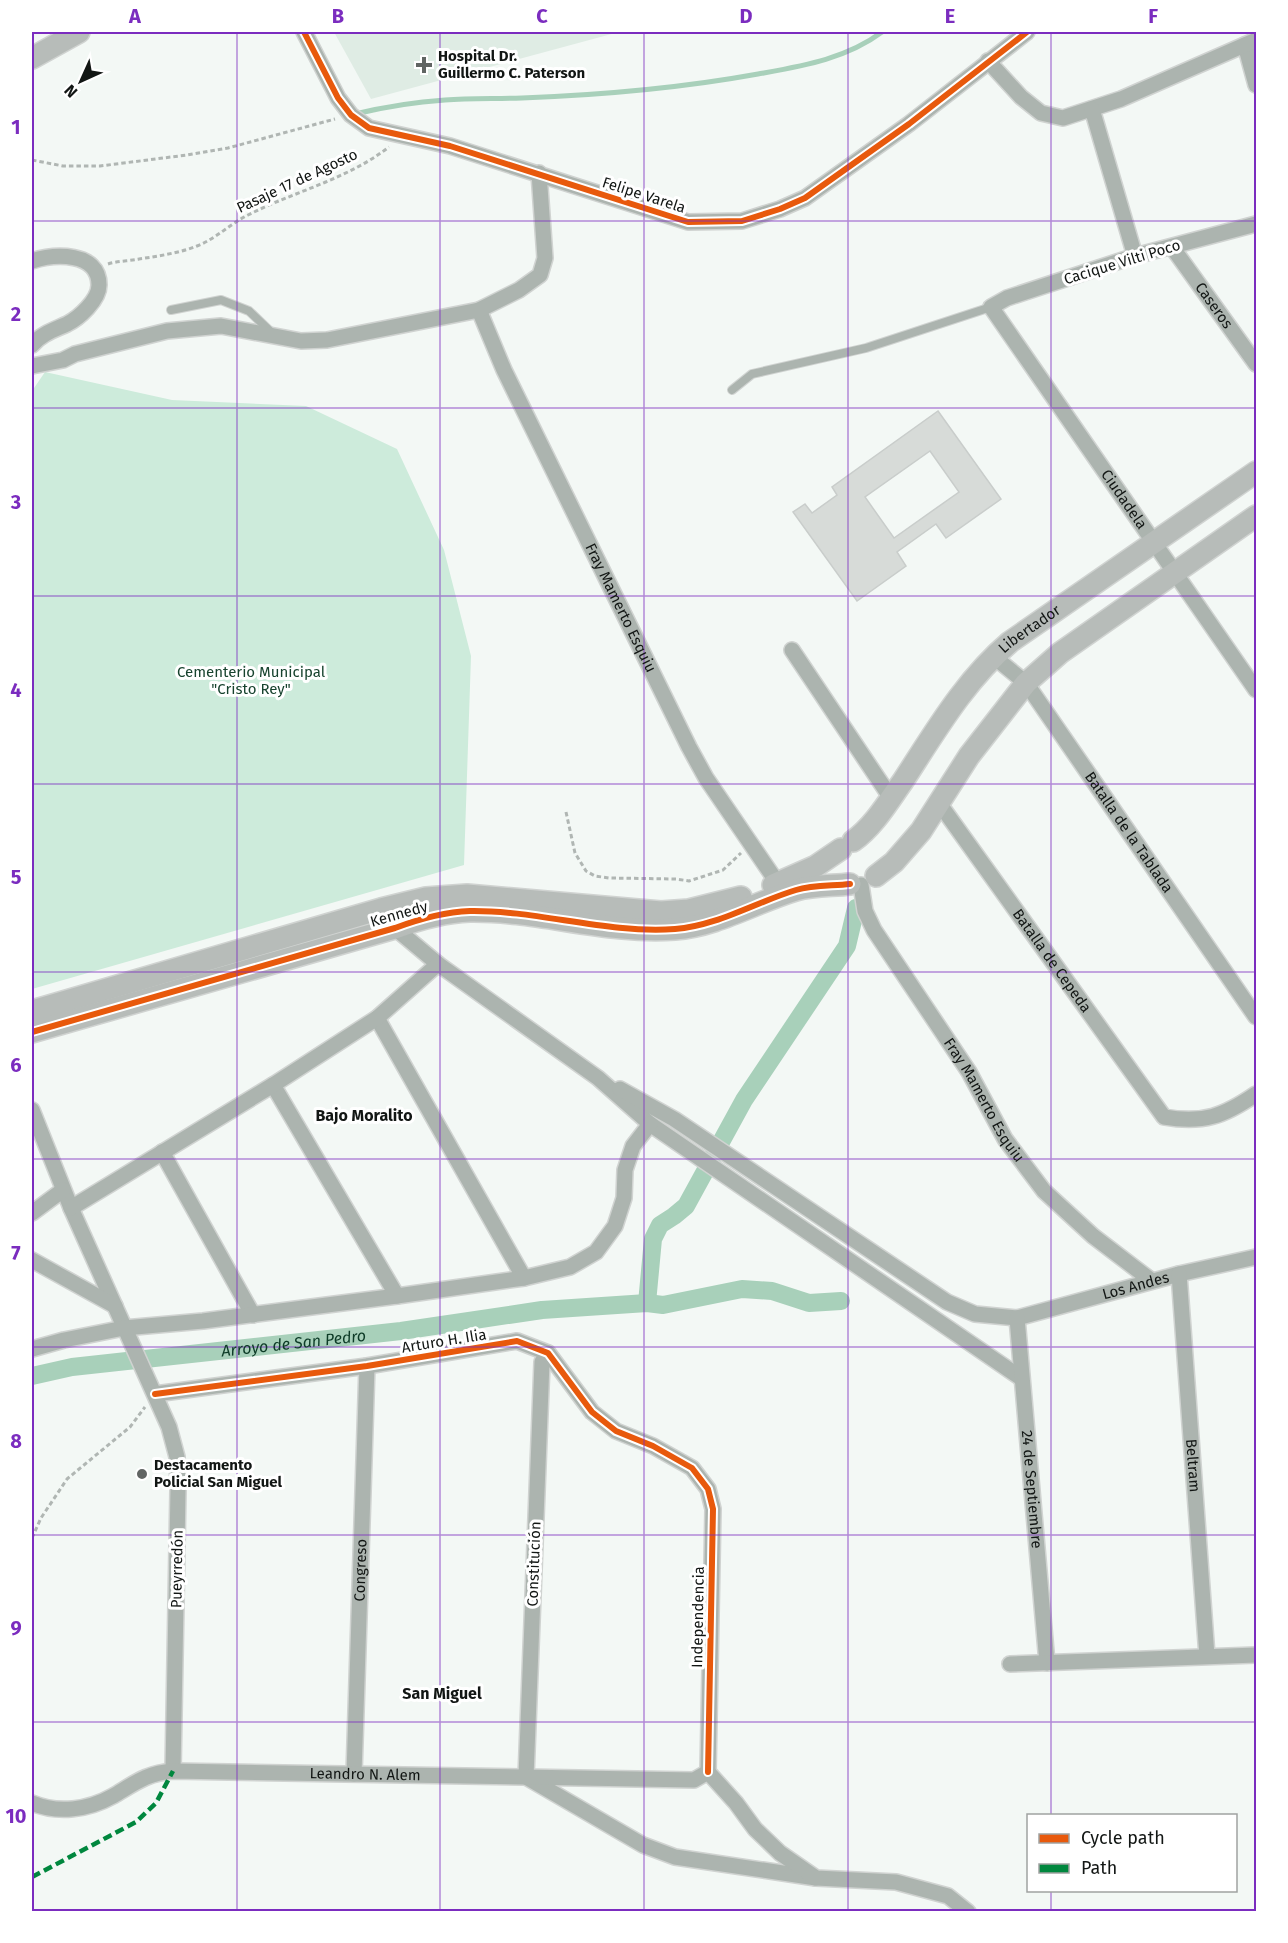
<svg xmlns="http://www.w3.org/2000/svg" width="1288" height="1943" font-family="'Fira Sans',sans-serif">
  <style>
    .built { fill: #dfece4 }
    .green { fill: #cdebdb }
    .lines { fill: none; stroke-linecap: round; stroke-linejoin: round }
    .stream { stroke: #a8d0ba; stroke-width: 5 }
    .canal { stroke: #a8d0ba; stroke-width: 18 }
    .building { fill: #d7dbd8; stroke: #c9cdcb; stroke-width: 1.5; fill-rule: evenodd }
    .lane-casing { stroke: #d0d3d1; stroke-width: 10 }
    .street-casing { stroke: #d0d3d1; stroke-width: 18 }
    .secondary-casing { stroke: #d0d3d1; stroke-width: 24 }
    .path { stroke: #b0b6b3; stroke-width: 3; stroke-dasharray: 4.5 3; stroke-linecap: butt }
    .lane { stroke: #acb4af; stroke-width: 8 }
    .street { stroke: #acb4af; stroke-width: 15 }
    .secondary { stroke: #b7bcb9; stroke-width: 21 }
    .quiet { stroke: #00873e; stroke-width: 4.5; stroke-dasharray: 9 4.5; stroke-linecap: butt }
    .cycleway-casing { stroke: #fff; stroke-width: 10 }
    .cycleway { stroke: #e8590c; stroke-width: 6 }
    .grid { fill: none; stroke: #7b2cbf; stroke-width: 1.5; stroke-opacity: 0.55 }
    .poi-dot { fill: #616563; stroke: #fff; stroke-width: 2 }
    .labels { text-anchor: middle; stroke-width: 6; stroke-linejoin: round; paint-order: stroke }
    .poi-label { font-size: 15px; font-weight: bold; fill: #121614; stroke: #fff; text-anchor: start }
    .street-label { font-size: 15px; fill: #121614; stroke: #fff }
    .park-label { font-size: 15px; fill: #17432e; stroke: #fff }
    .neighbourhood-label { font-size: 16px; font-weight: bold; fill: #121614; stroke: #fff }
    .water-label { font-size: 16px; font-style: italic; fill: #0d3b27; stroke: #fff }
    .neatline { fill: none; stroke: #7b2cbf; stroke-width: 2 }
    .grid-label { font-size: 20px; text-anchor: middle; font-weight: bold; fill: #7b2cbf }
  </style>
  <rect width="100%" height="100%" fill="#f3f8f5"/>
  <!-- built -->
  <path class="built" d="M334,32H619L371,99Z"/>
  <!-- green -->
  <path class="green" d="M45,372L172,400L306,406L397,449L444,550L471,656L464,865L32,989V391Z"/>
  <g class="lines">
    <!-- stream -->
    <path class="stream" d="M355,114C384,107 415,102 445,100C471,98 497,99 522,98C601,95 681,88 758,74C802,66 846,59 882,32"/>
    <!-- canal -->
    <g class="canal">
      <path d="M647,1303L653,1239L660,1225L674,1216L686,1206L744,1100L847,946L856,908"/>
      <path id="s1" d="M32,1376L72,1367L401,1331L542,1310L647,1303L663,1305L742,1289L772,1291L809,1303L841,1301"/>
    </g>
  </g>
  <!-- building -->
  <path class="building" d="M938,411L1001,499L946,538L936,524L897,552L906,566L857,601L793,512L805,504L812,513L837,495L832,487ZM930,451L959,492L894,538L865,497Z"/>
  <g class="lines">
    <defs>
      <path id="lane" d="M171,310L221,300L249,311L271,332
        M732,390L752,374L866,348L991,307"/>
      <g id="street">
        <path d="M304,32L338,98L351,115L369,128L450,146L688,222L742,221L780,209L805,198L909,124L1027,32"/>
        <path d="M1245,45L1256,85"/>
        <path d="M988,61L1021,97L1041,113L1063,118L1121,99L1256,40"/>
        <path d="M1092,109L1135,256"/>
        <path id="s2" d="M1256,224L1135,256L1007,298L991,307L1256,690"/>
        <path id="s3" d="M1172,247L1256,364"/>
        <path d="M32,261C54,254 99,251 99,285C99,300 79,318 67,324C54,330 41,334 32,345"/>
        <path id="s4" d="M479,310L504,370L689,747L706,778L783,891"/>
        <path d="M32,366L63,360L75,354L167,331L221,326L301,341L327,340L479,310L519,290L540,275L545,258L539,173"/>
        <path d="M792,650L891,798"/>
        <path id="s5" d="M993,656L1026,683L1256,1017"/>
        <path id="s6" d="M939,803L1164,1117C1203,1124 1224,1116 1256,1094"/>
        <path id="s7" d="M861,885L865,911L874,930L969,1072L1005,1139L1044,1191L1093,1236L1152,1281"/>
        <path d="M381,909L395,928L438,964L598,1078L650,1124L1021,1378"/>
        <path d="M377,1018L524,1278"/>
        <path d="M273,1085L397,1296"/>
        <path id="s8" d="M620,1089L674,1119L947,1302L975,1314L1017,1318L1179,1274L1256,1257"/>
        <path d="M32,1110L71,1208L169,1427L177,1457L178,1490L173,1771"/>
        <path d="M162,1152L253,1315"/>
        <path d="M71,1208L273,1085L377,1018L438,964"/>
        <path d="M32,1213L63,1190"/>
        <path d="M32,1260L115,1306"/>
        <path id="s9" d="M1179,1274L1207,1656"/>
        <path id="s10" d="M1017,1318L1047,1663"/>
        <path d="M32,1349L64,1340L124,1328L203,1321L397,1296L524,1278L570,1267L596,1252L615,1226L624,1198L625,1170L633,1146L650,1124"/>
        <path d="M548,1353L542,1362L526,1777L643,1845L675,1857L816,1878"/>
        <path d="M155,1394L367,1366L517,1341L548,1353L592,1412L616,1431L653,1446L692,1468L708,1489L713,1509L708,1772"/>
        <path d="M1010,1664L1256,1655"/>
        <path d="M708,1772L736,1803L755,1829L780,1853L816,1878L896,1882L948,1896L968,1912"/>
        <path id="s11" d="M354,1774L367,1366"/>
        <path id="s12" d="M32,1803C58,1814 88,1810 113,1796C135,1783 147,1773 173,1771L694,1780L708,1772"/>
      </g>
      <g id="secondary">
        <path d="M32,58L79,32"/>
        <path id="s13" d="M853,841C874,826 888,802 903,781C935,732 965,680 1010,642L1256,472"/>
        <path d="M876,876L894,862L921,831L969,756L1026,683L1060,653L1256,516"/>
        <path d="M773,885L816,866L841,849"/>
        <path d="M32,1011L381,909L426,898L467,895L661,912L689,910L741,897"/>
        <path d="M32,1032L395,928C419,919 444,912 470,911C538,910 606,934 675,929C717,926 756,902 796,890C813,885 832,886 850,884"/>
      </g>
    </defs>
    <!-- lane casing -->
    <use href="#lane" class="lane-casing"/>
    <!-- street casing -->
    <use href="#street" class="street-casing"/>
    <!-- secondary casing -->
    <use href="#secondary" class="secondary-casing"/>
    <!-- path -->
    <path class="path" d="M32,160L63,166H100L187,155L228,148L335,119
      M108,264C117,261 129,261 139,259C159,256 179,253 197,246C217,238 230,224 248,215C295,191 346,180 389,147
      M566,812L575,853L586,871L595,876L609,878L676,879L689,881L723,870L741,853
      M32,1538L41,1518L67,1479L130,1427L145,1407"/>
    <!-- lane -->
    <use href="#lane" class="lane"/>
    <!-- street -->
    <use href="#street" class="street"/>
    <!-- secondary -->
    <use href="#secondary" class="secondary"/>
    <!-- quiet -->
    <path class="quiet" d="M32,1877L136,1822L156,1803L173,1771"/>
    <defs>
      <path id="cycleway" d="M304,32L338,98L351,115L369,128L450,146L688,222L742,221L780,209L805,198L909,124L1027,32
        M32,1032L395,928C419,919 444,912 470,911C538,910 606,934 675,929C717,926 756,902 796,890C813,885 832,886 850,884
        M155,1394L367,1366L517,1341L548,1353L592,1412L616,1431L653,1446L692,1468L708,1489L713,1509L708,1772"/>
    </defs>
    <!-- cycleway casing -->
    <use href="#cycleway" class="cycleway-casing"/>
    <!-- cycleway -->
    <use href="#cycleway" class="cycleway"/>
  </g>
  <!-- grid -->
  <path class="grid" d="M237,32V1912M440,32V1912M644,32V1912M848,32V1912M1051,32V1816M32,221H1256M32,408H1256M32,596H1256M32,784H1256M32,972H1256M32,1159H1256M32,1347H1256M32,1535H1256M32,1722H1256M1051,1890V1912"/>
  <!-- markers -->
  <g class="poi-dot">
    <path d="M421 56h6v6h6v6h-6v6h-6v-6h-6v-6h6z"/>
    <circle cx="142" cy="1474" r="6"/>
  </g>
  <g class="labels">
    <!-- poi labels -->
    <g class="poi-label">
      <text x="438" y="61">Hospital Dr.<tspan x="438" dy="17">Guillermo C. Paterson</tspan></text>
      <text x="154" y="1470">Destacamento<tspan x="154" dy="17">Policial San Miguel</tspan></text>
    </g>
    <!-- street labels -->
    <g class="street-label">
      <text transform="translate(297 181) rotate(-25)" y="5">Pasaje 17 de Agosto</text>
      <text transform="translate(644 195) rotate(18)" y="5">Felipe Varela</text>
      <text transform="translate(1122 262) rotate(-17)" y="5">Cacique Vilti Poco</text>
      <text dy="5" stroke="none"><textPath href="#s3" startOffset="72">Caseros</textPath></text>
      <text dy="5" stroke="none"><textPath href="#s2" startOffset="512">Ciudadela</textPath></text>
      <text dy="5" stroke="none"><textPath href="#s4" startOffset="330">Fray Mamerto Esquiu</textPath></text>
      <text dy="5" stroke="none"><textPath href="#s13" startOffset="278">Libertador</textPath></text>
      <text dy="5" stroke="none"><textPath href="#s5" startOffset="224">Batalla de la Tablada</textPath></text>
      <text transform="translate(399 914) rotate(-16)" y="5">Kennedy</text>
      <text dy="5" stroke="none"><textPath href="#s6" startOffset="194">Batalla de Cepeda</textPath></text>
      <text dy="5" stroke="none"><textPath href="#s7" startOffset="250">Fray Mamerto Esquiu</textPath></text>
      <text dy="5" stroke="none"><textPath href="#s8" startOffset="586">Los Andes</textPath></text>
      <text transform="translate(444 1341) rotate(-9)" y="5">Arturo H. Ilia</text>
      <text dy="5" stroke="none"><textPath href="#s9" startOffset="192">Beltram</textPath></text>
      <text dy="5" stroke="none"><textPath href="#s10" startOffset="172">24 de Septiembre</textPath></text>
      <text transform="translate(534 1564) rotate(-88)" y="5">Constitución</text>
      <text transform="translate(177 1569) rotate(-89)" y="5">Pueyrredón</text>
      <text dy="5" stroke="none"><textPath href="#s11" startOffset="204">Congreso</textPath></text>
      <text transform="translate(698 1617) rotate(-89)" y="5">Independencia</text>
      <text dy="5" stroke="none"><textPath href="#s12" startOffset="342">Leandro N. Alem</textPath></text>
    </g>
    <!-- park labels -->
    <g class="park-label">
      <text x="251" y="677">Cementerio Municipal<tspan x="251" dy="17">"Cristo Rey"</tspan></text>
    </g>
    <!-- neighbourhood labels -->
    <g class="neighbourhood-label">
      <text x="364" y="1121">Bajo Moralito</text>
      <text x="442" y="1699">San Miguel</text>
    </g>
    <!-- water labels -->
    <g class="water-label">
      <text dy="6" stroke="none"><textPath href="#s1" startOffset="264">Arroyo de San Pedro</textPath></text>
    </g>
  </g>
  <!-- border -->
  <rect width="1288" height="1943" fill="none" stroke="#ffffff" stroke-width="66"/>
  <!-- legend -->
  <rect x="1027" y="1814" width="210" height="78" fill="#ffffff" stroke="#a0a2a1" stroke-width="1.5"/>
  <rect x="1039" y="1834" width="30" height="9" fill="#e8590c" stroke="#a0a2a1" stroke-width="1.5"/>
  <text x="1081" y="1844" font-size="18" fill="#121614">Cycle path</text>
  <rect x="1039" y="1864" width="30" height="9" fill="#00873e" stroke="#a0a2a1" stroke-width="1.5"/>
  <text x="1081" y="1874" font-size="18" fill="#121614">Path</text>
  <!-- north arrow -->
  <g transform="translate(81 81) rotate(225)" stroke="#ffffff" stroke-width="4.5" paint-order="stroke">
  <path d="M0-4.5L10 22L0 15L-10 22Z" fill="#121614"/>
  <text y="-9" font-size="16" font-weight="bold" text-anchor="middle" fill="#121614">N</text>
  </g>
  <rect x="33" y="33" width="1222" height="1877" class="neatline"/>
  <g class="grid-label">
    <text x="135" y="23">A</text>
    <text x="338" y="23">B</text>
    <text x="542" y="23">C</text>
    <text x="746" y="23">D</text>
    <text x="950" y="23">E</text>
    <text x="1153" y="23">F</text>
    <text x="16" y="134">1</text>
    <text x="16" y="321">2</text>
    <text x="16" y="509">3</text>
    <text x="16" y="697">4</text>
    <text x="16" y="884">5</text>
    <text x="16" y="1072">6</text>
    <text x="16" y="1260">7</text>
    <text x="16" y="1448">8</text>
    <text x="16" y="1635">9</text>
    <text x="16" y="1823">10</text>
  </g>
</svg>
